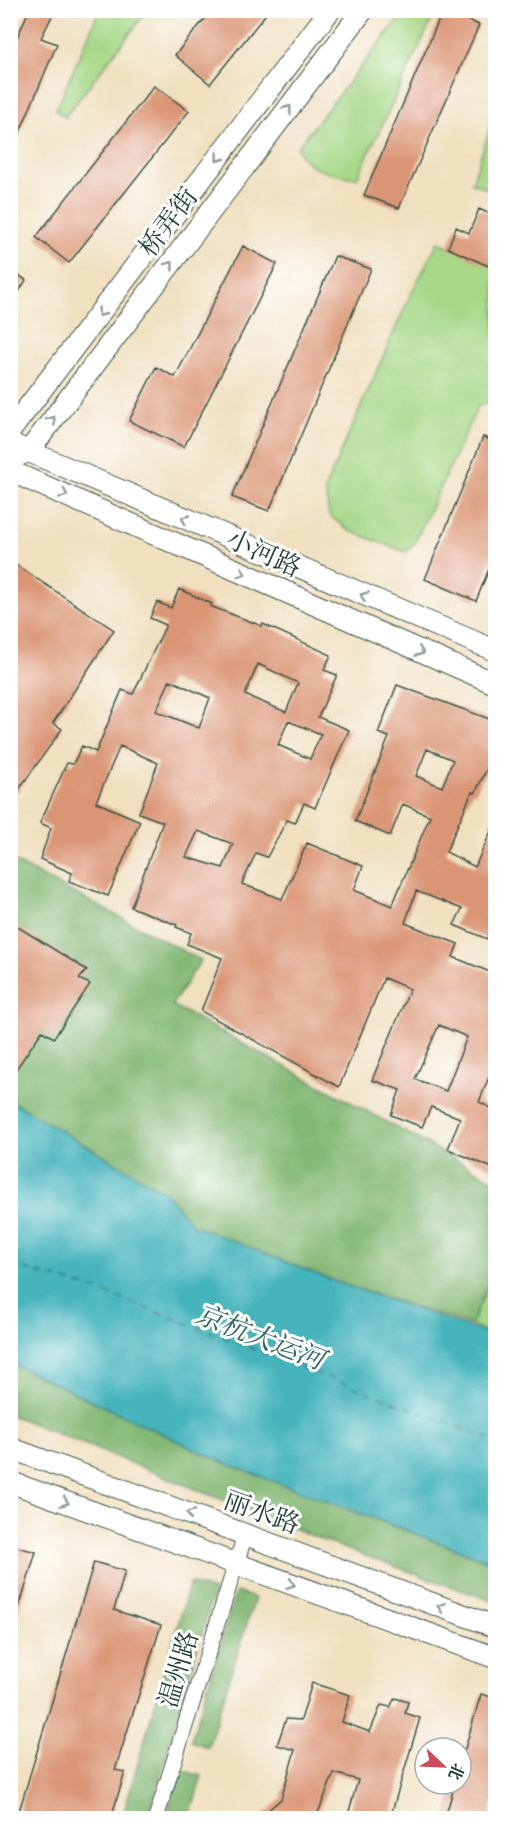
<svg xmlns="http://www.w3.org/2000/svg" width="506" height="1829" font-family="'IM FELL Double Pica','Noto Serif SC',serif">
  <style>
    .green { fill: #a6d887; stroke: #628a5e; stroke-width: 1.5 }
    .forest { fill: #84b874; stroke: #527a54; stroke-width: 1.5 }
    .water { fill: #44b4bb; stroke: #327878; stroke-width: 1.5 }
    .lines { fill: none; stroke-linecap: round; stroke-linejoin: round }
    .ferry { stroke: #2c6763; stroke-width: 1.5; stroke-dasharray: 8 6; stroke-linecap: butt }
    .building { fill: #da9574; fill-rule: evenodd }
    .street-casing { stroke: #3e5549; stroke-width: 17 }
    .secondary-casing { stroke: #3e5549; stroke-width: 23 }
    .street { stroke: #fff; stroke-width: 15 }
    .secondary { stroke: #fff; stroke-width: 21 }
    .oneway { stroke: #8f9e9a }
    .labels { text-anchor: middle; stroke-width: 6; stroke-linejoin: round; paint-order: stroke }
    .street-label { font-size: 26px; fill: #1f3d34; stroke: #fff }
    .water-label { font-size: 27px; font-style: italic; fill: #2c6763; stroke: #fff }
  </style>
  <rect width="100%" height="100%" fill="#fff"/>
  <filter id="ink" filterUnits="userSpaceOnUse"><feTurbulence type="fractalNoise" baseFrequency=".0167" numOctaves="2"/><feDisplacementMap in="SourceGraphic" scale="12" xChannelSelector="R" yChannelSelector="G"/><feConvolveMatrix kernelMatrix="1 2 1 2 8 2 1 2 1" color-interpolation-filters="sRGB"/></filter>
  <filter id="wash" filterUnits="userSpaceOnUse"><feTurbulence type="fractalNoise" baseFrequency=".008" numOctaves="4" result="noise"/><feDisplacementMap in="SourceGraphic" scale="24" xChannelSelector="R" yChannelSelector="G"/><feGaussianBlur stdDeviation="1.35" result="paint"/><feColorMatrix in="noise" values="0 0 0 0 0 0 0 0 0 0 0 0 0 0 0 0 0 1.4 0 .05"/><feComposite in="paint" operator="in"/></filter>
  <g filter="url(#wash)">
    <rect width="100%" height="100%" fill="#f0e0c0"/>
    <!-- green -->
    <path class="green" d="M99,11H147L65,117L56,110Z
      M405,11H436L357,178C335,174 306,172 297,148Z
      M495,97V192L472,183L489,131Z
      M438,242L495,265V400L478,406L414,544L406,552L350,531L329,515L325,488L409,298Z
      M495,1267V1336L471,1325Z"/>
    <!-- forest -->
    <path class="forest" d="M11,860L201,960L172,1005L495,1181V1267L471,1325L334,1281L193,1225L165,1192L11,1101Z
      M10,1363L227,1464L495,1564V1602L335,1545L11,1415Z
      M190,1583L214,1591L148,1818H122Z
      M236,1592L255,1598L208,1747L191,1741Z
      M181,1770L202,1776L189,1818H165Z"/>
    <!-- water -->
    <path class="water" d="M11,1101L165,1192L193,1225L334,1281L495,1336V1563L227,1464L11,1363Z"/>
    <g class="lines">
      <!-- ferry -->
      <path class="ferry" d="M10,1265L104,1292L496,1441"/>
    </g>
    <g id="blocks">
      <!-- building -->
      <path class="building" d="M29,10H55L41,38L57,44L11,153L10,54Z
        M212,10H269L210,84L175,55Z
        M443,10L479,25L399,208L364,195Z
        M154,86L189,111L69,263L36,237Z
        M479,209L495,216V269L448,248L456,227L469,233Z
        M243,246L277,264L184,447L129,421L156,367L175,377Z
        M335,256L371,269L269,511L232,497Z
        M10,270L26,280L10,306Z
        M483,437L495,442V554L476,601L425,579Z
        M10,561L114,630L53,723L62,729L10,802Z
        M179,589L212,604L210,606L262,626L263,624L331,655L324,670L337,675L318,717L349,730L315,808L304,803L295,823L287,820L267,857L256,853L242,884L282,899L307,843L363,866L354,890L392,906L430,816L403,804L390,836L355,821L389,737L378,733L397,685L495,721V769L488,767L475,793L472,792L446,852L475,867L495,822V918L487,939L454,925L462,909L416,891L405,923L458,944L453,957L495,974V1062L479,1102L495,1110V1169L448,1149L460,1118L431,1107L422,1127L391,1115L400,1090L372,1080L410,989L384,978L339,1087L201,1011L222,958L187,944L191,933L176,927L177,925L131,907L163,822L139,813L158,763L120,746L96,802L140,821L108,896L69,881L72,873L40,859L51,828L40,823L67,763L73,764L82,746L96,752L122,690L133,694L166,625L150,618L157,602L171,608ZM258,664L298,683L286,712L245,695ZM170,680L210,698L199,728L156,711ZM288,721L321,734L310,759L278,745ZM427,749L453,760L442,787L416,776ZM198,831L233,844L223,868L186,857ZM439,1025L467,1037L446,1091L415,1079Z
        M10,922L87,970L79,979L90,984L54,1038L42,1031L10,1078Z
        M10,1545L36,1552L14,1624H10Z
        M94,1562L125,1571L114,1610L161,1625L115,1770L125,1772L111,1818H17Z
        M312,1683L350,1695L342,1722L370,1732L381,1705L390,1707L395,1698L408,1702L405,1713L420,1718L390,1818L377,1813L376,1818H347L358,1780L334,1773L316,1818H259L281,1799L295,1750L277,1745L286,1719L301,1720Z
        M481,1694L495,1698V1797L489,1818H445L455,1784H461V1762Z"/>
    </g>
  </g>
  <g filter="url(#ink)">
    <use href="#blocks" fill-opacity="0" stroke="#3e5549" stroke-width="1.5"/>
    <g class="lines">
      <defs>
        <path id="street" d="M156,1818L245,1535"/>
        <path id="secondary" d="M10,431L330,10
          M16,446L496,651
          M10,459L29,451L363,10
          M10,471L496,684
          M10,1448L496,1627
          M10,1482L496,1658"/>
      </defs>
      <!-- street casing -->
      <use href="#street" class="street-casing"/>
      <!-- secondary casing -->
      <use href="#secondary" class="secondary-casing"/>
      <!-- street -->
      <use href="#street" class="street"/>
      <!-- secondary -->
      <use href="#secondary" class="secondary"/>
    </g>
    <!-- one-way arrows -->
    <defs><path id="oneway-chevron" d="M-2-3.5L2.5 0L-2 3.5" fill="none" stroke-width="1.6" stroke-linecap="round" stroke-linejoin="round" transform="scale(1.5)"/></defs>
    <g class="oneway">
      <use href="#oneway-chevron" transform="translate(288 109) rotate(-53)"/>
      <use href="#oneway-chevron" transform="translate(219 158) rotate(127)"/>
      <use href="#oneway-chevron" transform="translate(170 265) rotate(-53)"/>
      <use href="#oneway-chevron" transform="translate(101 313) rotate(127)"/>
      <use href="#oneway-chevron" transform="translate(52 420) rotate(-53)"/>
      <use href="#oneway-chevron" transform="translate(64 494) rotate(24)"/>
      <use href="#oneway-chevron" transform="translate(185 519) rotate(-157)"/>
      <use href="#oneway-chevron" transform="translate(242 573) rotate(24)"/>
      <use href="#oneway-chevron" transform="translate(364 596) rotate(-157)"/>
      <use href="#oneway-chevron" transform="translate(420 652) rotate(23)"/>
      <use href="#oneway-chevron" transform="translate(65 1502) rotate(20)"/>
      <use href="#oneway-chevron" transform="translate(190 1514) rotate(-160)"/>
      <use href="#oneway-chevron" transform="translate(291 1584) rotate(20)"/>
      <use href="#oneway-chevron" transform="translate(441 1607) rotate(-160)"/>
    </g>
  </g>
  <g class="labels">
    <!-- street labels -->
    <g class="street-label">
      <text transform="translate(168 222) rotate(-53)" y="9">桥弄街</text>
      <text transform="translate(264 553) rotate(24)" y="9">小河路</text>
      <text transform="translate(262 1512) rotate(20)" y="9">丽水路</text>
      <text transform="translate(178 1669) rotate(-73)" y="9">温州路</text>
    </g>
    <!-- water labels -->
    <g class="water-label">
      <text transform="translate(260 1337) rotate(21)" y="9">京杭大运河</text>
    </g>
  </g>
  <!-- margin -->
  <rect width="506" height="1829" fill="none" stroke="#fff" stroke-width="36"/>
  <!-- north arrow -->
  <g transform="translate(443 1766) rotate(113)"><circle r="28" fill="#ffffff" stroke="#a5b1ae" stroke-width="1.5"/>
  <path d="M0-4.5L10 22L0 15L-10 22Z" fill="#d1495b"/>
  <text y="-9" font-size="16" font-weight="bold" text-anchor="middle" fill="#1f3d34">北</text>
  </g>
</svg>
